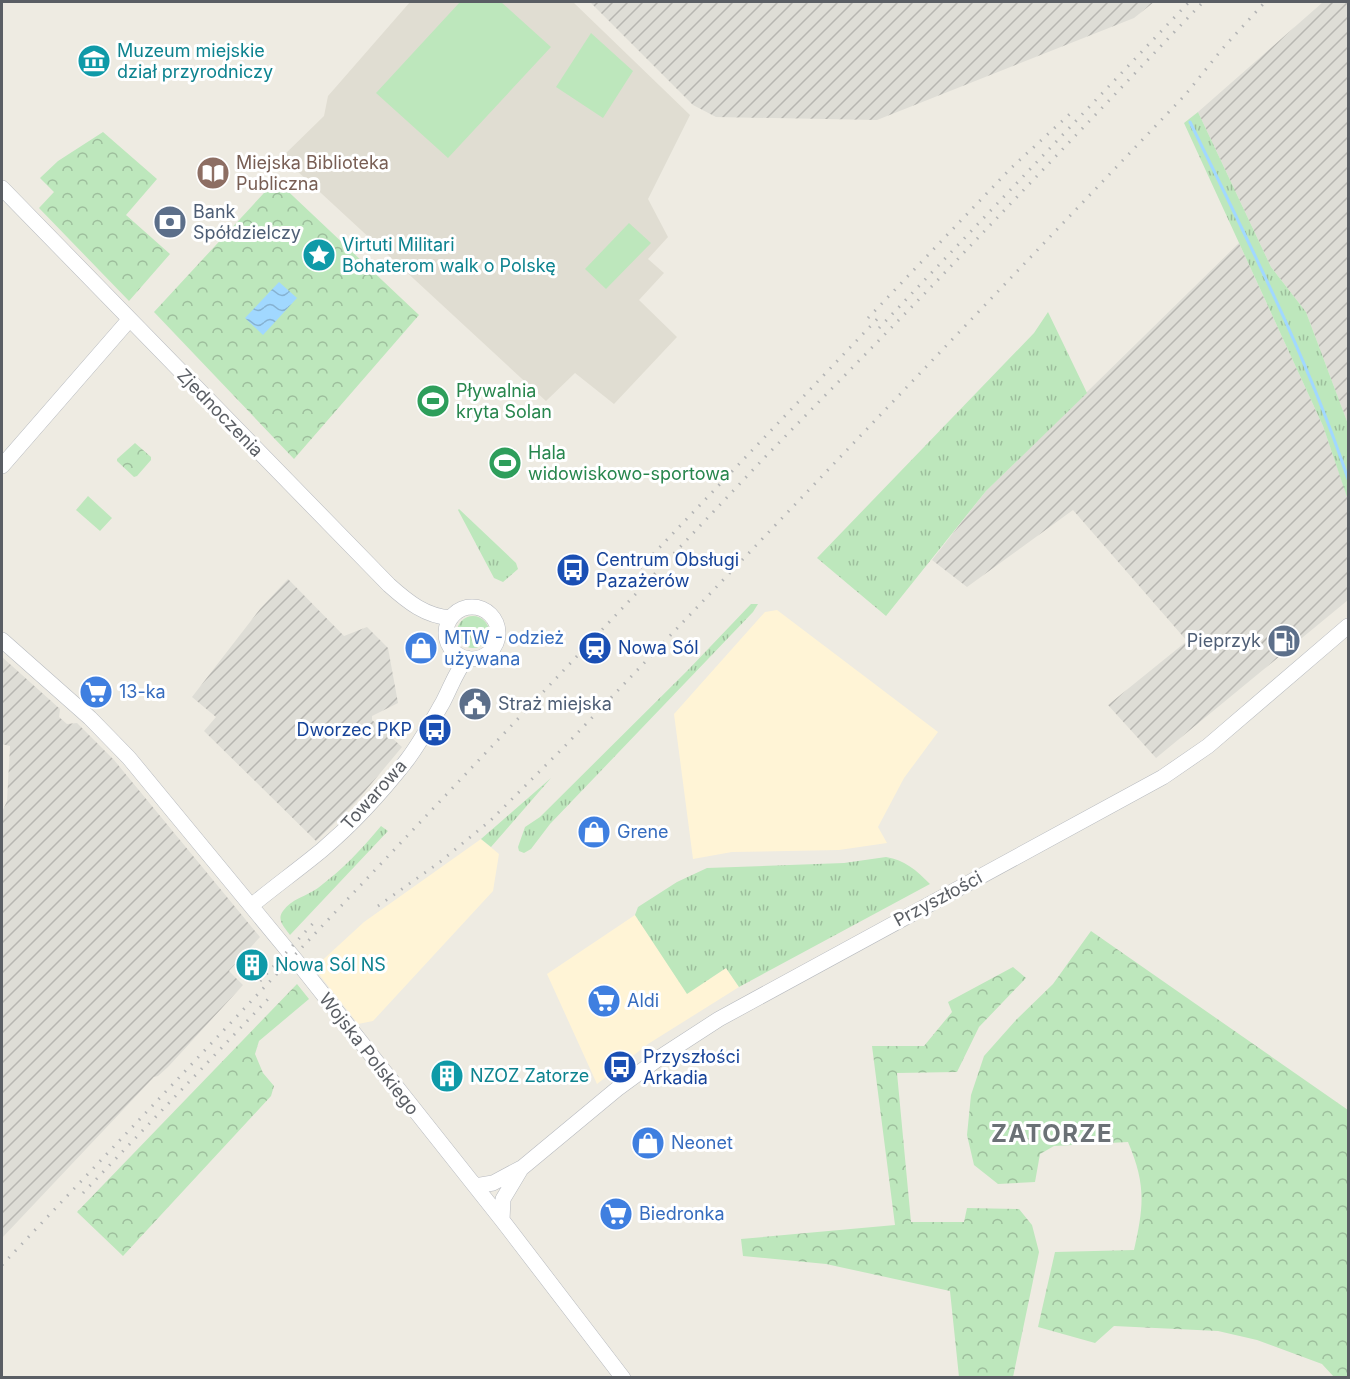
<svg xmlns="http://www.w3.org/2000/svg" width="1350" height="1379" font-family="Inter,sans-serif">
  <style>
    .commercial { fill: #fff4d6 }
    .industrial { fill: url(#industrial-furrows) }
    .education { fill: #e0ddd2 }
    .grass { fill: url(#grass-tufts) }
    .park { fill: url(#park-crowns) }
    .pitch { fill: #bde7bc }
    .water { fill: url(#water-waves) }
    .lines { fill: none; stroke-linecap: round; stroke-linejoin: round }
    .stream { stroke: #a1d8ff; stroke-width: 3 }
    .tertiary-casing { stroke: #b7babf; stroke-width: 16 }
    .tertiary { stroke: #fff; stroke-width: 15 }
    .rail { stroke: #b3b4b5; stroke-width: 3; stroke-dasharray: 1.5 8; stroke-linecap: butt }
    .labels { text-anchor: middle; stroke-width: 6; stroke-linejoin: round; paint-order: stroke }
    .culture-label { font-size: 18px; fill: #0d838f; stroke: #fff; text-anchor: start }
    .education-label { font-size: 18px; fill: #785e54; stroke: #fff; text-anchor: start }
    .service-label { font-size: 18px; fill: #4e5e75; stroke: #fff; text-anchor: start }
    .leisure-label { font-size: 18px; fill: #27864d; stroke: #fff; text-anchor: start }
    .street-label { font-size: 18px; fill: #5a5e64; stroke: #fff }
    .transit-label { font-size: 18px; fill: #164399; stroke: #fff; text-anchor: start }
    .shop-label { font-size: 18px; fill: #366cbe; stroke: #fff; text-anchor: start }
    .district-label { font-size: 24px; font-weight: bold; letter-spacing: 1.5px; fill: #6b7176; stroke: #fff }
  </style>
  <defs>
    <pattern id="industrial-furrows" width="10" height="10" patternUnits="userSpaceOnUse" patternTransform="scale(1.5)"><rect width="10" height="10" fill="#deddd6"/><path d="M-1 1l2-2M0 10L10 0M9 11l2-2" fill="none" stroke="#b7b6b1"/></pattern>
    <pattern id="grass-tufts" width="24" height="20" patternUnits="userSpaceOnUse" patternTransform="scale(1.5)"><rect width="24" height="20" fill="#bde7bc"/><path d="M3 7l-1-3M5 7V3M7 7l1-3M15 17l-1-3M17 17v-4M19 17l1-3" fill="none" stroke="#9dbe9c"/></pattern>
    <pattern id="park-crowns" width="20" height="18" patternUnits="userSpaceOnUse" patternTransform="scale(1.5)"><rect width="20" height="18" fill="#bde7bc"/><path d="M2 6a3 3 0 1 1 6 0M12 15a3 3 0 1 1 6 0" fill="none" stroke="#9dbe9c"/></pattern>
    <pattern id="water-waves" width="16" height="10" patternUnits="userSpaceOnUse" patternTransform="scale(1.5)"><rect width="16" height="10" fill="#a1d8ff"/><path d="M0 5q4-4 8 0t8 0" fill="none" stroke="#86b2d2"/></pattern>
  </defs>
  <rect width="100%" height="100%" fill="#eeebe2"/>
  <!-- commercial -->
  <path class="commercial" d="M777,610L938,732L904,778L878,827L887,843L839,850L732,852L693,859L674,714L765,612Z
    M481,839L499,854L493,891L373,1021L358,1024L314,968L364,922Z
    M635,915L687,993L726,968L739,987L648,1044L597,1084L547,974Z"/>
  <!-- industrial -->
  <path class="industrial" d="M590,2H1154L1134,18L877,120L716,117L693,105Z
    M1323,2H1348V424L1306,312L1271,267L1198,112Z
    M1239,243L1323,426L1348,499V600L1156,758L1108,705L1187,641L1073,510L967,587L932,560L986,491Z
    M288,579L344,636L367,627L388,648L398,703L372,716V720L402,747L356,802L316,841L204,731L216,717L192,697L260,609Z
    M2,657L60,709L59,717L67,724L77,723L114,760L260,937L229,971L243,985L168,1067L158,1076L154,1077L2,1238V812L7,801L10,746L2,744Z"/>
  <!-- education -->
  <path class="education" d="M410,2H573L690,115L648,199L668,237L648,259L664,273L639,300L677,337L614,404L575,373L546,401L282,157L324,116L328,96Z"/>
  <!-- grass -->
  <path class="grass" d="M1198,112L1271,267L1306,312L1348,424V500L1323,426L1184,123Z
    M1048,312L1087,393L986,491L886,616L817,558L1034,333Z
    M459,509L516,563L518,569L503,582L494,578L458,510Z
    M751,604H758L753,612L550,824L531,849L524,853L519,851L518,847L525,827L540,817L689,669Z
    M457 632a16 16 0 1 1 32 0a16 16 0 1 1-32 0Z
    M551,778L491,847L481,839Z
    M381,826L388,831L290,935C285,928 276,920 283,911C291,899 307,896 318,888C344,868 360,851 381,826Z
    M886,857C905,860 916,870 930,884L739,987L726,968L687,994L635,915L638,907L677,882L707,868L844,863Z"/>
  <!-- park -->
  <path class="park" d="M103,132L157,179L126,215L170,254L129,301L39,208L54,192L40,178L58,161Z
    M276,180L419,315L294,459L154,312Z
    M135,443L151,457V460L137,476L134,477L117,461V459Z
    M1091,931L1348,1110V1377H1334L1322,1364L1257,1340L1218,1331L1114,1326L1095,1343L1038,1327L1055,1252L1134,1250C1144,1206 1146,1184 1128,1142L1054,1146L1040,1154L1035,1182L998,1184L974,1165L967,1135L971,1095L984,1056L1016,1020L1053,984Z
    M1013,967L1026,978L979,1027L957,1072L897,1073L911,1222H964L967,1208L1019,1209L1032,1225L1039,1252L1013,1377H959L950,1291L826,1264L743,1256L741,1239L895,1225L872,1046H924L952,1012L948,1002Z
    M297,984L309,999L259,1041L255,1054L263,1073L274,1086L271,1096L123,1256L77,1212Z"/>
  <!-- pitch -->
  <path class="pitch" d="M460,2H501L551,47L448,158L376,93Z
    M591,33L633,71L603,118L556,87Z
    M629,223L651,243L606,289L585,269Z
    M88,496L112,518L100,531L76,510Z"/>
  <!-- water -->
  <path class="water" d="M279,282L297,298L263,335L245,318Z"/>
  <g class="lines">
    <!-- stream -->
    <path class="stream" d="M1190,122C1247,239 1307,356 1348,479"/>
    <defs>
      <path id="tertiary" d="M2,188L389,585C408,602 425,616 451,618
        M2,466L129,320
        M446 633a26 26 0 1 1 52 0a26 26 0 1 1-52 0Z
        M2,640L90,718L129,758L303,969L502,1220L623,1378
        M251,906C274,887 299,869 322,850C354,823 382,792 407,760C420,743 432,721 443,702C451,687 456,671 467,658
        M475,1186L493,1183L523,1167L617,1089L662,1056L719,1019L1163,777L1208,746L1348,626
        M502,1220L503,1199L521,1169"/>
    </defs>
    <!-- tertiary casing -->
    <use href="#tertiary" class="tertiary-casing"/>
    <!-- tertiary -->
    <use href="#tertiary" class="tertiary"/>
    <!-- rail -->
    <path class="rail" d="M868,318L1011,168L1073,111
      M879,328L1189,2
      M640,568L882,314
      M440,862L491,820L565,746L1186,94L1223,48L1265,2
      M378,906L447,857
      M260,981L317,919
      M83,1193L272,995
      M2,1265L767,455L933,285L1203,2"/>
  </g>
  <!-- icons -->
  <defs>
    <symbol id="museum-disc" viewBox="-11 -11 22 22"><circle r="9.5" fill="#0f9aa8" stroke="#fff"/><path d="M0-6L6-3V-2H-6V-3ZM-5-1h2V3h-2ZM-1-1h2V3h-2ZM3-1h2V3H3ZM-6 4H6V6H-6Z" fill="#fff"/></symbol>
    <symbol id="library-disc" viewBox="-11 -11 22 22"><circle r="9.5" fill="#8d6e63" stroke="#fff"/><path d="M-6-4Q-3-5.5-.7-3.5V5Q-3 3-6 4ZM6-4Q3-5.5 .7-3.5V5Q3 3 6 4Z" fill="#fff"/></symbol>
    <symbol id="bank-disc" viewBox="-11 -11 22 22"><circle r="9.5" fill="#5c6f8a" stroke="#fff"/><path d="M-6-4H6V4H-6ZM0-2.3a2.3 2.3 0 1 0 0 4.6a2.3 2.3 0 1 0 0-4.6Z" fill="#fff"/></symbol>
    <symbol id="sight-disc" viewBox="-11 -11 22 22"><circle r="9.5" fill="#0f9aa8" stroke="#fff"/><path d="M0-6L1.8-2.2L6-1.7L2.9 1.2L3.7 5.4L0 3.3L-3.7 5.4L-2.9 1.2L-6-1.7L-1.8-2.2Z" fill="#fff"/></symbol>
    <symbol id="stadium-disc" viewBox="-11 -11 22 22"><circle r="9.5" fill="#2e9e5b" stroke="#fff"/><path d="M0-5a6.5 5 0 1 0 0 10a6.5 5 0 1 0 0-10ZM-3.5-1.8h7v3.6h-7Z" fill="#fff"/></symbol>
    <symbol id="bus-disc" viewBox="-11 -11 22 22"><circle r="9.5" fill="#1a4fb4" stroke="#fff"/><path d="M-5-6H5V4H4V6H2V4H-2V6H-4V4H-5ZM-3.5-4V0h7V-4ZM-3.5 1.2v1.5H-2V1.2ZM2 1.2v1.5H3.5V1.2Z" fill="#fff"/></symbol>
    <symbol id="fuel-disc" viewBox="-11 -11 22 22"><circle r="9.5" fill="#5c6f8a" stroke="#fff"/><path d="M-5.5-6h7V0h2V4h1.3V-2.5L3-4.5l.8-.8L6-3V5H2.5V1h-1V6h-7ZM-4.2-4.7v3.2H.2V-4.7Z" fill="#fff"/></symbol>
    <symbol id="shop-disc" viewBox="-11 -11 22 22"><circle r="9.5" fill="#3f7fe0" stroke="#fff"/><path d="M-5-2.5h2.3a2.7 3.5 0 0 1 5.4 0H5L5.5 6h-11ZM-1.5-2.5h3a1.5 2.3 0 0 0-3 0Z" fill="#fff"/></symbol>
    <symbol id="station-disc" viewBox="-11 -11 22 22"><circle r="9.5" fill="#1a4fb4" stroke="#fff"/><path d="M-3-6H3Q5-6 5-4V2Q5 4 3 4L4.5 6H3L1.5 4h-3L-3 6H-4.5L-3 4Q-5 4-5 2V-4Q-5-6-3-6ZM-3.5-4v3h7v-3ZM-3.5 1v1.5H-2V1ZM2 1v1.5H3.5V1Z" fill="#fff"/></symbol>
    <symbol id="supermarket-disc" viewBox="-11 -11 22 22"><circle r="9.5" fill="#3f7fe0" stroke="#fff"/><path d="M-6-5.5h2.5l.6 2H6L4.5 2H-2.5L-4.4-4H-6ZM-1.5 3.2a1.3 1.3 0 1 0 .1 0ZM3 3.2a1.3 1.3 0 1 0 .1 0Z" fill="#fff"/></symbol>
    <symbol id="civic-disc" viewBox="-11 -11 22 22"><circle r="9.5" fill="#5c6f8a" stroke="#fff"/><path d="M-.6-6.5H3V-4.5H.6V-3L4-1V1h2V6H-6V1h2V-1L-.6-3ZM-1.2 2.5V6h2.4V2.5Z" fill="#fff"/></symbol>
    <symbol id="building-disc" viewBox="-11 -11 22 22"><circle r="9.5" fill="#0f9aa8" stroke="#fff"/><path d="M-4-6H4V6H1V3H-1V6H-4ZM-2.5-4.3h1.7v1.8h-1.7ZM.8-4.3h1.7v1.8H.8ZM-2.5-1h1.7V.8h-1.7ZM.8-1h1.7V.8H.8Z" fill="#fff"/></symbol>
  </defs>
  <g fill-rule="evenodd">
    <use href="#museum-disc" x="75" y="42" width="38" height="38"/>
    <use href="#library-disc" x="194" y="154" width="38" height="38"/>
    <use href="#bank-disc" x="151" y="203" width="38" height="38"/>
    <use href="#sight-disc" x="300" y="236" width="38" height="38"/>
    <use href="#stadium-disc" x="414" y="382" width="38" height="38"/>
    <use href="#stadium-disc" x="486" y="444" width="38" height="38"/>
    <use href="#bus-disc" x="554" y="551" width="38" height="38"/>
    <use href="#fuel-disc" x="1265" y="622" width="38" height="38"/>
    <use href="#shop-disc" x="402" y="629" width="38" height="38"/>
    <use href="#station-disc" x="576" y="629" width="38" height="38"/>
    <use href="#supermarket-disc" x="77" y="673" width="38" height="38"/>
    <use href="#civic-disc" x="456" y="685" width="38" height="38"/>
    <use href="#bus-disc" x="416" y="711" width="38" height="38"/>
    <use href="#shop-disc" x="575" y="813" width="38" height="38"/>
    <use href="#building-disc" x="233" y="946" width="38" height="38"/>
    <use href="#supermarket-disc" x="585" y="982" width="38" height="38"/>
    <use href="#bus-disc" x="601" y="1048" width="38" height="38"/>
    <use href="#building-disc" x="428" y="1057" width="38" height="38"/>
    <use href="#shop-disc" x="629" y="1124" width="38" height="38"/>
    <use href="#supermarket-disc" x="597" y="1195" width="38" height="38"/>
  </g>
  <g class="labels">
    <!-- culture labels -->
    <g class="culture-label">
      <text x="117" y="57">Muzeum miejskie<tspan x="117" dy="21">dział przyrodniczy</tspan></text>
      <text x="342" y="251">Virtuti Militari<tspan x="342" dy="21">Bohaterom walk o Polskę</tspan></text>
      <text x="275" y="971">Nowa Sól NS</text>
      <text x="470" y="1082">NZOZ Zatorze</text>
    </g>
    <!-- education labels -->
    <g class="education-label">
      <text x="236" y="169">Miejska Biblioteka<tspan x="236" dy="21">Publiczna</tspan></text>
    </g>
    <!-- service labels -->
    <g class="service-label">
      <text x="193" y="218">Bank<tspan x="193" dy="21">Spółdzielczy</tspan></text>
      <text x="1261" y="647" text-anchor="end">Pieprzyk</text>
      <text x="498" y="710">Straż miejska</text>
    </g>
    <!-- leisure labels -->
    <g class="leisure-label">
      <text x="456" y="397">Pływalnia<tspan x="456" dy="21">kryta Solan</tspan></text>
      <text x="528" y="459">Hala<tspan x="528" dy="21">widowiskowo-sportowa</tspan></text>
    </g>
    <!-- street labels -->
    <g class="street-label">
      <text transform="translate(220 413) rotate(46)" y="6">Zjednoczenia</text>
      <text transform="translate(374 795) rotate(-48)" y="6">Towarowa</text>
      <text transform="translate(938 899) rotate(-28)" y="6">Przyszłości</text>
      <text transform="translate(369 1054) rotate(52)" y="6">Wojska Polskiego</text>
    </g>
    <!-- transit labels -->
    <g class="transit-label">
      <text x="596" y="566">Centrum Obsługi<tspan x="596" dy="21">Pazażerów</tspan></text>
      <text x="618" y="654">Nowa Sól</text>
      <text x="412" y="736" text-anchor="end">Dworzec PKP</text>
      <text x="643" y="1063">Przyszłości<tspan x="643" dy="21">Arkadia</tspan></text>
    </g>
    <!-- shop labels -->
    <g class="shop-label">
      <text x="444" y="644">MTW - odzież<tspan x="444" dy="21">używana</tspan></text>
      <text x="119" y="698">13-ka</text>
      <text x="617" y="838">Grene</text>
      <text x="627" y="1007">Aldi</text>
      <text x="671" y="1149">Neonet</text>
      <text x="639" y="1220">Biedronka</text>
    </g>
    <!-- district labels -->
    <g class="district-label">
      <text x="1052" y="1142">ZATORZE</text>
    </g>
  </g>
  <!-- border -->
  <rect width="1350" height="1379" fill="none" stroke="#5a5e64" stroke-width="6"/>
</svg>
